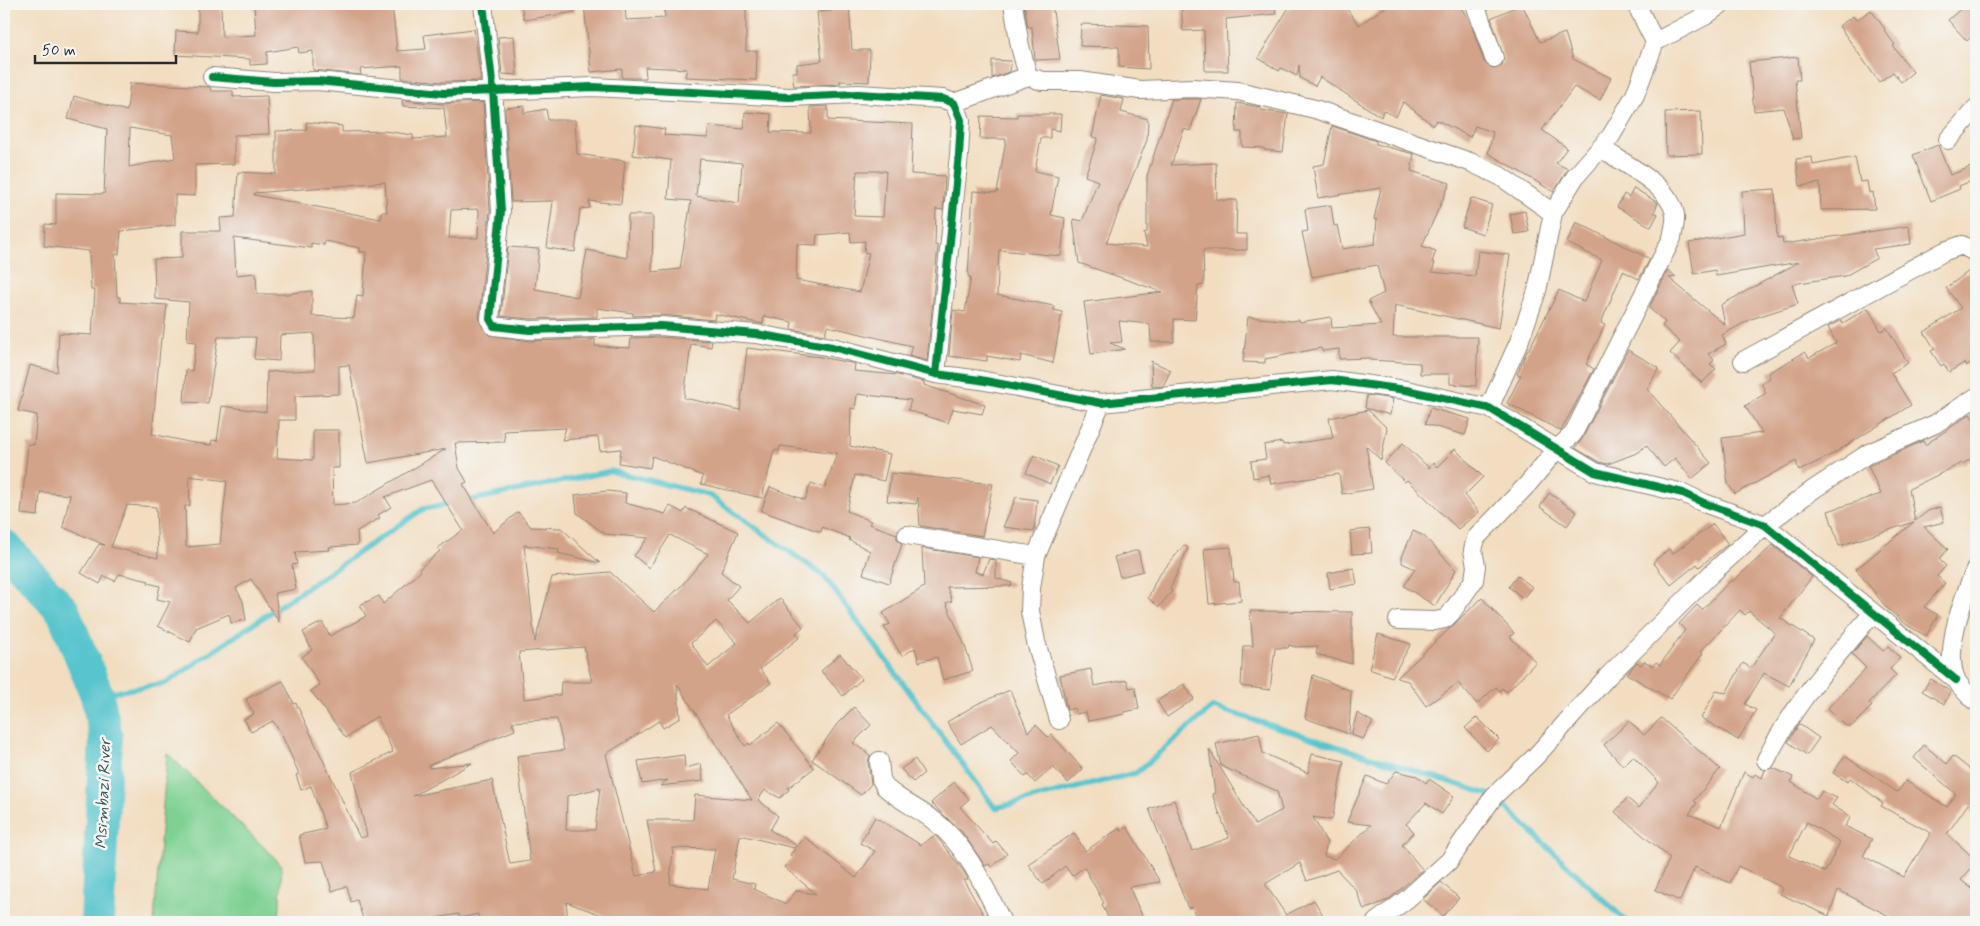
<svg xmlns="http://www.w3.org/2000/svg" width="1980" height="926" font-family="Mynerve,sans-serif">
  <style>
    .green { fill: #7fd193; stroke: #557e5f }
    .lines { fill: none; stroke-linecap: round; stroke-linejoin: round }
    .stream { stroke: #58c5cd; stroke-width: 5.5 }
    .river { stroke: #58c5cd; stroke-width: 34 }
    .building { fill: #d3a389; fill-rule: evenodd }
    .street-casing { stroke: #8e8476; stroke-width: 20 }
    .street { stroke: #fff; stroke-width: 18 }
    .cycleway-casing { stroke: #f6f6f2; stroke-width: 11 }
    .cycleway { stroke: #00873e; stroke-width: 8 }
    .labels { text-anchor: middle; stroke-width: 5; stroke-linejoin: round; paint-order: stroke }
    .water-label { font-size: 16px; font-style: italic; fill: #38595c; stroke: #f6f6f2 }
  </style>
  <rect width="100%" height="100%" fill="#f6f6f2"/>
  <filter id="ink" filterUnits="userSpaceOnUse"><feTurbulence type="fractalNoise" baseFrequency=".02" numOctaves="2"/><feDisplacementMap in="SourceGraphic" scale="10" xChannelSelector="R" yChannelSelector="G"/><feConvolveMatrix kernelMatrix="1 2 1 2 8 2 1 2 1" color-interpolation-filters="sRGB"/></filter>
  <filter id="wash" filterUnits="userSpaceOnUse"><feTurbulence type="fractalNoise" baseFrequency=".0096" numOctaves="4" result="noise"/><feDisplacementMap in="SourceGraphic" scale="20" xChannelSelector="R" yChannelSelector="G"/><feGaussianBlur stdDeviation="1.12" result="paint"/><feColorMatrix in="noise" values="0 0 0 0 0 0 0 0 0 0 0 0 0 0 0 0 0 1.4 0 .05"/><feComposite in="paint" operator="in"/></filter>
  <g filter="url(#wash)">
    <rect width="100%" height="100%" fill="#f2ddc0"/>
    <!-- green -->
    <path class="green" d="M167,753L282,865L279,922H154Z"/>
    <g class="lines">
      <!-- stream -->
      <path class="stream" d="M466,501L611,471L709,495L824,576L995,808L1136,773L1213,707L1494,796L1627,922
        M97,695L166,683L423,509L454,503"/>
      <!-- river -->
      <path class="river" d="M4,546L63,611L97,695L106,737L97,922"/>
    </g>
    <g id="blocks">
      <!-- building -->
      <path class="building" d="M198,4H221L222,37L256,35L254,4H392L397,51L426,49L424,35L474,29L481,81L443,82L402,78V66L360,69L361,75L313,70V51L299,53L298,47L267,52V64L250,65V59L175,55L176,31L198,32Z
        M521,4H574L575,12L524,20Z
        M584,4H625L626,20L665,18L664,4H746V51H757L756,80L685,77L687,69L645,67L646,78H622V69L591,72Z
        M833,4H849L852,50H870L869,82L840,81V84L794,86L792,72H797V64L822,61L817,12L832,11Z
        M1024,4H1052L1060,59L1035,60L1032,27H1028Z
        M1181,4H1275L1276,14L1226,19L1228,71H1205L1204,30L1183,31Z
        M1293,4H1343L1359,25L1390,4H1459L1471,24L1484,62L1493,68L1502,65L1504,59L1491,18L1522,4L1540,42L1565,33L1573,59L1611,78L1600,100L1574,87L1542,130L1567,148L1556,163L1568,169L1554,192L1488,153L1493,132L1475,126L1470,137L1437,120L1433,125L1403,102L1396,117L1383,110L1381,117L1320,77L1315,86L1300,78L1299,65L1297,76L1281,68L1279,71L1258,58L1288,9Z
        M1966,4H1976V31L1967,41L1948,20Z
        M1871,10L1885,29L1884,30L1895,45L1893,46L1913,72L1901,82L1893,72L1879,82L1839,26L1853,16L1856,20Z
        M1081,24L1148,26L1149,69L1119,67V47L1080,46Z
        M514,36L517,75L502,74L498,37Z
        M1798,57L1800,80H1795L1801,138L1793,139L1784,108L1754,111L1749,62Z
        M992,60L1011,61L1009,72L992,78Z
        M130,83L210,87L211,91H233V97L267,96L269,134L234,135V164L195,165V196L175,195V225L121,231L119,254H115L117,297H120V302L167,305L163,338H161L152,434L188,442L211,445L212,440L217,441L222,406L266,412L267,372L315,370L314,333L280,335L279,361L254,359L256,337H218L208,403L184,402L186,370L192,371L196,342L187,341L189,302L155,299L154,259L182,258V231H221L220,218L235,217L238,172L276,174V131L307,130L306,122L342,126V132L384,131L413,135V139L447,137L444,108L403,106L402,100L442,104L483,102L490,211L479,318L481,324L489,335L530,341L595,339V346L630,348L631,338L661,337L712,341L711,347L691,344L684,398L740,410L747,348L821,357L855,364L854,371L898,375L924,382V385L985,405L982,414L953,409L948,423L908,410L911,400L857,394L855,409L851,408L850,446L890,454L884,481L855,475L847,511L871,521L869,524L897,534V539L902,544L889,583L863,574L870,551L849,540L850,538L822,527L821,532L761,511L770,487L805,500L811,483L825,488L837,453L780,446L779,451L774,450L762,498L701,484L703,476L652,456L650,468L619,463L621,449L600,451L598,437L562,440L566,428L504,431L505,442L455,443L459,468L467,482L463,484L493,533L518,512L531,527L561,528L600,563L558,553L559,549L524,545L535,642L552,577L610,572L654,612L682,585L708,554L670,535L649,568L634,556L648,538L605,534L577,513L575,495L607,491L626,493L625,503L665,514L670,506L683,513L686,508L738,532L721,572L739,586L727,600L750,623L780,598L803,627L796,633L800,637L760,669L771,683L726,715L745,746L749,743L750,745L778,723L814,768L788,788L789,790L780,798L765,790L758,800L778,816L770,830L796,845L794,848L740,835L732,879L755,884L754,889L786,904L796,891L816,894L784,867L793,857L790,855L805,837L856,878L875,851L860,843L875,817L921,845L935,835L937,837L964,872L968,879L964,881L988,922H621L566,902L568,922H479L478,914L460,918L459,914L412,922H364L357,900L351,902L347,886L332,891L323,861L305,862L299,835L326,829L311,786L301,790L296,775L299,774L281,733L273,721L251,732L244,719L254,714L246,699L283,681L294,704L296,703L360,838L367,836L352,772L393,752L377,716L346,738L311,691L320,685L302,657L312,650L303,632L322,622L330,636L366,616L360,605L379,596L383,604L421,571L419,569L440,551L438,548L463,530L431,480L385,497L391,507L378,515L380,518L357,531L358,545L329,547L330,550L295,552L297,564L292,565L296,589L275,593L279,622L251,579L236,588L243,601L246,620L231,623L229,614L196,628L190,642L158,626L170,602L157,599L160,586L148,583L149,581L119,574L115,581L104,576L100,584L81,573L99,544L105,545L63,527L70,495L40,492L38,516L21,514L28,444L34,445L37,415L18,411L30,365L57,372L59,333L92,335L95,290H91L89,251L44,246L45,224L56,225V193L104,194L107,129L68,119L74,96L127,111ZM130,128L172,135L175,158L129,167ZM385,182L387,212H381V219L254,195V193ZM479,209L478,238H449L451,210ZM234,238L311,248V243L324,245L325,241L360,248V252H366L363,296L357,295L354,318L312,316V291L292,293V294H257L256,273L236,275ZM349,365L368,463L446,449L356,503L333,505L332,468H339V430H313V460L277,458L279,420H295V396L339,394V366ZM189,476L227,481L220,544L186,547L185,506H190ZM127,505L156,507L158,558L111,547ZM716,621L737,643L708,667L691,643ZM584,647L592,682H561L560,695L524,699L519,652ZM677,684L752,800L695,795L693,820H647L656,872L636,876L606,754L659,721L663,728L680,718ZM557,719L564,750L517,756L530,861L510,864L492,780L413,796L472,763L429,768V765L515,730L512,722ZM600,788L595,830H566L567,796ZM673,848L715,849L708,889L670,884Z
        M1101,95L1124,99L1121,112L1148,119L1147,140L1106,243L1147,247L1144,233L1147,232V176L1172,99H1201L1190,131L1184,129L1171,165L1216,163L1217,200H1237L1236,234H1247V250H1203L1204,285L1198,286L1195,320L1174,319V342H1151L1150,324L1119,321L1122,342L1110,343L1125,349L1091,354L1084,302L1162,292L1079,263L1073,219L1082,221L1098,181L1085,176L1098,138L1092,137Z
        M1237,103L1260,107V110L1288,114L1283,152L1264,150V148L1242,147V132H1236Z
        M524,106V113L546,109L548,120H575L577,154L625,161L621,204L589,201L590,208L580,209L575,252L547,248L553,201L511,202L505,108Z
        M828,106V120L913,124L911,174L945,176L943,210L936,209L935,245L938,246L927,361L909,356L912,346L827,326L825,335L791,329L792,322L764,316L763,324L715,314L714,320L662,315L633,316V313L597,308V317L530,319L501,316L508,247L539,249L535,289L578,297L587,250L627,258L628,215H653L652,272L680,269L691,201L668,199L671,160L633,155L636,125L665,129L664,135L707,138L709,126L744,129L745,112L771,114L770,132L811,133L810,107ZM700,159L742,163L739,203L696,196ZM857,171H886L883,217L854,216ZM850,232L851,242L865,241L864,252L869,253L860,292L796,280L797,244L816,245L817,235Z
        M1701,111L1702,154L1666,155L1665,112Z
        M1017,114H1061L1060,131L1050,129V138H1041L1035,171L1058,176L1051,215L1065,218L1061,256L999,250L997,295L1054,306V310L1062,312L1053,363L1021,355L1020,362L987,356V361L949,356L953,310L965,312L971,277H968L973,191L997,193L1006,139H980L981,116L1017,117Z
        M1332,126L1376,141V144L1414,154L1411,171L1450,183L1422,246L1436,251L1432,262L1435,263L1432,272L1475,276L1478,251L1510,255L1499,328L1395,305L1393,337H1478L1476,386L1450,384V374H1420V363L1370,360V358L1339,359V349L1322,351L1321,348L1265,359V363L1243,362L1248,317L1291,321L1299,320L1300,322L1331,317L1332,328L1381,325L1368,301L1384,293L1377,265L1312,277L1302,232L1308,231L1305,209L1331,205L1334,226L1337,225L1342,249L1375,244L1377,220L1374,219L1381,188L1318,198L1313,166L1324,164Z
        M1938,145L1950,175L1976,165V179L1959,186L1960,189L1931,201L1913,155Z
        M1812,157L1813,165L1855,157L1860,182L1867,181L1869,193L1873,192L1875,209L1821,210L1820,183L1800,186L1796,159Z
        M1634,188L1658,203L1654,212L1658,214L1651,227L1617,207L1624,194L1629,197Z
        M1775,189L1777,238L1782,237L1783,244L1909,226L1911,244L1873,249L1877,258L1845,276L1792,284L1798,304L1751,319L1722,335L1726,344L1708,354L1714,360L1710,364L1716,369L1702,383L1670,353L1680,342L1662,326L1665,322L1649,308L1668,270L1676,277L1669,278L1725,325L1721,305L1799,262L1716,276L1715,270L1694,274L1689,243L1744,233L1742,191Z
        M1471,198L1492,205L1483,234L1462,227Z
        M1525,211L1529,232L1514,234L1510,214Z
        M1576,222L1650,259L1639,279L1623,271L1601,323L1605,325L1586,364L1594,369L1561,431L1507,403L1521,375L1517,374L1527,351H1528L1559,290L1584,302L1602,260L1567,243Z
        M1976,266V360L1966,366L1964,363L1949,372L1944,364L1941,366L1931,351L1935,349L1924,332L1961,308L1946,288Z
        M1868,308L1881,331L1887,328L1908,363L1891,373L1911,405L1833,454L1799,471L1796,461L1735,494L1728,484L1722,438L1762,433L1745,406L1766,393L1761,383L1770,378L1768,373L1805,352L1809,358L1836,343L1828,327L1841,320L1843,323Z
        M1628,350L1659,368L1647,389L1711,463L1692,479L1675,458L1664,467L1646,445L1639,452L1608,464L1599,462L1575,448L1582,439Z
        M1151,361L1171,370L1163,386L1152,387Z
        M1367,395L1393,399L1390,415L1365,408Z
        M1430,408L1470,419L1465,435L1425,424Z
        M1368,410L1387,428L1381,460L1366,446L1373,489L1342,494L1339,474L1271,484L1269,475L1253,478L1251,461L1266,459L1264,445L1282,442L1283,445L1333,438L1329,418Z
        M1970,414L1976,423V455L1963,464L1962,463L1909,489L1915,521L1928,511L1940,507L1944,522L1924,527L1948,549L1939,559L1946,566L1937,576L1945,583L1924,607L1938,615L1926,636L1907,625L1886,607L1856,569L1914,522L1839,546L1828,511L1881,494L1868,466L1923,441L1925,445Z
        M1403,443L1429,468L1433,463L1437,467L1455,449L1483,477L1465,495L1479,512L1458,529L1407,480L1405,482L1385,463Z
        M1034,455L1058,466L1050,484L1026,473Z
        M891,473L993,484L982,536L920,526L918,497L916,504L887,501Z
        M1549,493L1577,512L1567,526L1540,507Z
        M1016,497L1037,500L1034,531L1003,527Z
        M1713,524L1728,544L1699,567L1697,564L1671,585L1653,562L1669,549L1672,554Z
        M1370,529L1372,553L1352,554L1350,531Z
        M1413,531L1424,536L1456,570L1435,606L1404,586L1415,569L1402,563V557Z
        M1184,545L1188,548L1170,589L1172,591L1159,607L1148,598L1157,578Z
        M1773,545L1812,577L1780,618L1814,640L1789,686L1764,673L1745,704L1756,710L1738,740L1701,718L1716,691L1726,693L1743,663L1751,668L1775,633L1749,611L1745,615L1740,610L1700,652L1703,653L1670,699L1627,674L1637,662L1641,665L1644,661L1653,666L1656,662L1660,665L1685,630L1679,624L1697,605L1702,610L1731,580L1732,582Z
        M1231,547L1234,582H1239L1241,601L1209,604L1204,549Z
        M922,548L978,557L975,572L983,574L989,559L996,560V578L1012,583L1011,586L947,587L952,601L946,603L965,646L973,671L943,680L937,657L919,662L915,648L902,656L884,627L890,624L883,613L924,587Z
        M1138,550L1143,571L1120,577L1114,557Z
        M1354,568L1357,584L1330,589L1328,573Z
        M1517,575L1532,587L1523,598L1509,587Z
        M1482,598L1514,633L1510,637L1536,662L1507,692L1502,688L1500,691L1496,687L1477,704L1458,683L1426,706L1408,681L1397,678Z
        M1250,611L1352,612V664L1316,654L1318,646L1295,647L1289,645L1288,648H1275L1270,690L1241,686L1243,646H1253Z
        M1378,634L1411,644L1392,677L1369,669Z
        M1867,636L1883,651L1888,646L1900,658L1890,669L1896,675L1869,703L1872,706L1852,726H1846L1828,708L1866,668L1852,654Z
        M840,654L862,679L843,696L821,671Z
        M1091,669L1094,686L1127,680L1129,688L1135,687L1139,709L1124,712L1125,714L1088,721L1086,712L1076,714L1074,708L1067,710L1060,675Z
        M1313,675L1351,691L1349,734L1305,718Z
        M1931,679L1951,692L1944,704L1922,691Z
        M1184,684L1194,699L1167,717L1157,701Z
        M1010,690L1028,732L1036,725L1048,737L1051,734L1083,769L1068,783L1053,767L1035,783L1028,775L1025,777L1011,761L1019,753L992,725L961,744L947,722L977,704Z
        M854,707L871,725L853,743L870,755L868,762L871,784L861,795L812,760L837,724Z
        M1357,713L1373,722L1363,739L1351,735Z
        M1477,717L1499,739L1487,751L1465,728Z
        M1661,718L1720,769L1694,801L1697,803L1689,814L1721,827L1744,772L1753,777L1755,774L1762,778L1765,770L1773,768L1793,777L1791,782L1817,799L1822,791L1837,798L1832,805L1851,817L1845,826L1872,839L1863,856L1904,877L1931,833L1881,806L1883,803L1850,778L1847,782L1833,773L1845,756L1897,792L1906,781L1947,807L1956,794L1914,758L1924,745L1947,764L1953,756L1976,774V812L1968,804L1947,834L1976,860V863L1961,880L1976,892V922H1901L1838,890L1829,916L1780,894L1783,888L1738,866L1730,883L1695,867L1680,901L1655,890L1670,858L1615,812L1627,798L1639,808L1659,782L1633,756L1623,766L1604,745L1629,721L1644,735ZM1807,822L1840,842L1825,872L1789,856Z
        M1799,724L1819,738L1807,755L1788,742Z
        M1259,734L1263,753L1308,773L1312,754L1344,761L1332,820L1313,817L1327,843L1324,856L1335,859L1371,825L1347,822L1367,776L1386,784L1396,771L1417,776L1426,783L1429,779L1454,796L1442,814L1426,803L1406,824L1414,832L1402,845L1423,870L1388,900L1364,910L1356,890L1337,870L1307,881L1300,863L1265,884L1286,915L1314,900L1327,922H1198L1192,907L1188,908L1149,809L1174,800L1192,851L1229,838L1212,794L1215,793L1209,749L1255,825L1282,810L1277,791L1221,766L1216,744Z
        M684,755L685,768L701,764L703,781L660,786L668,780L642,784L638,761Z
        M915,759L924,773L913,782L901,769Z
        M954,782L969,799L960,807L993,844L996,841L1007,854L991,867L989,864L985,866L963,833L931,803Z
        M1127,827L1160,882L1129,887L1145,922H1110L1102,904L1104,903L1084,867L1072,876L1065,866L1043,884L1028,864L1074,833L1085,851L1120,828L1121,831Z
        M1441,882L1459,898L1443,916L1423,899Z"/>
    </g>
  </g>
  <g filter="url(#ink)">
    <use href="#blocks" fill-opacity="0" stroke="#8e8476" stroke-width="1"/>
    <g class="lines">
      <defs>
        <path id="street" d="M483,4L493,90L501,211L490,319L494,326L530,330L661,326L756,334L832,347L936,374L980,380L1101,403L1332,380L1406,390L1489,408L1595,472L1683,493L1704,503L1765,525L1956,680
          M1013,4L1020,46L1028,76L1042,81H1080L1140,90L1193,88L1238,91L1315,109L1470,162L1500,176L1553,213
          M1475,4L1494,58
          M1636,4L1655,42
          M212,77L274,82L317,81L443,93L593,87L789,97L858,94L943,99L954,103L961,120L959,155L936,374
          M954,103L1028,76
          M1948,140L1976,108
          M1743,361L1945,251L1962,245L1976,253
          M1489,408L1519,342L1537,291L1553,213L1575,177L1611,136L1635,95L1655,42L1705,16L1721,4
          M907,535L1036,556
          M1976,568C1964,596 1943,649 1956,679C1959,687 1970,696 1976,702
          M1398,620L1435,621L1445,619L1451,613L1474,580L1476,566L1473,550L1476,538L1527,485L1556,450L1573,434L1672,238C1673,231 1676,222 1675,215C1671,186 1623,163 1601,148
          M1059,720L1036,642L1030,611L1031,588L1036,556L1101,403
          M1766,760C1793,705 1833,660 1872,614
          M879,761L881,779L885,787C899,800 917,808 933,820C965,843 985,887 1002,922
          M1376,922L1407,899L1449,861L1494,796L1535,757L1608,676L1711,574L1765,525L1814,489L1869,453L1935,424L1976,397"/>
      </defs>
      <!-- street casing -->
      <use href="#street" class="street-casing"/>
      <!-- street -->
      <use href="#street" class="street"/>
      <defs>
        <path id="cycleway" d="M483,4L493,90L501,211L490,319L494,326L530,330L661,326L756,334L832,347L936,374L980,380L1101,403L1332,380L1406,390L1489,408L1595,472L1683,493L1704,503L1765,525L1956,680
          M212,77L274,82L317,81L443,93L593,87L789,97L858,94L943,99L954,103L961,120L959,155L936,374"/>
      </defs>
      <!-- cycleway casing -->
      <use href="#cycleway" class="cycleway-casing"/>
      <!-- cycleway -->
      <use href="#cycleway" class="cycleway"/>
    </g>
  </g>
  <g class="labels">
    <!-- water labels -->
    <g class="water-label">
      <text transform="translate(102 794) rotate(-88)" y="6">Msimbazi River</text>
    </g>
  </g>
  <!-- margin -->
  <rect width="1980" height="926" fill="none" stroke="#f6f6f2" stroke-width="20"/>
  <!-- scale -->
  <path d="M35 55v8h141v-8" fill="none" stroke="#2b2b2b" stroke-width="2.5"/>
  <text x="42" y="55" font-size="15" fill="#2b2b2b" stroke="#f6f6f2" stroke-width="4" paint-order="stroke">50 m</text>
</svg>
